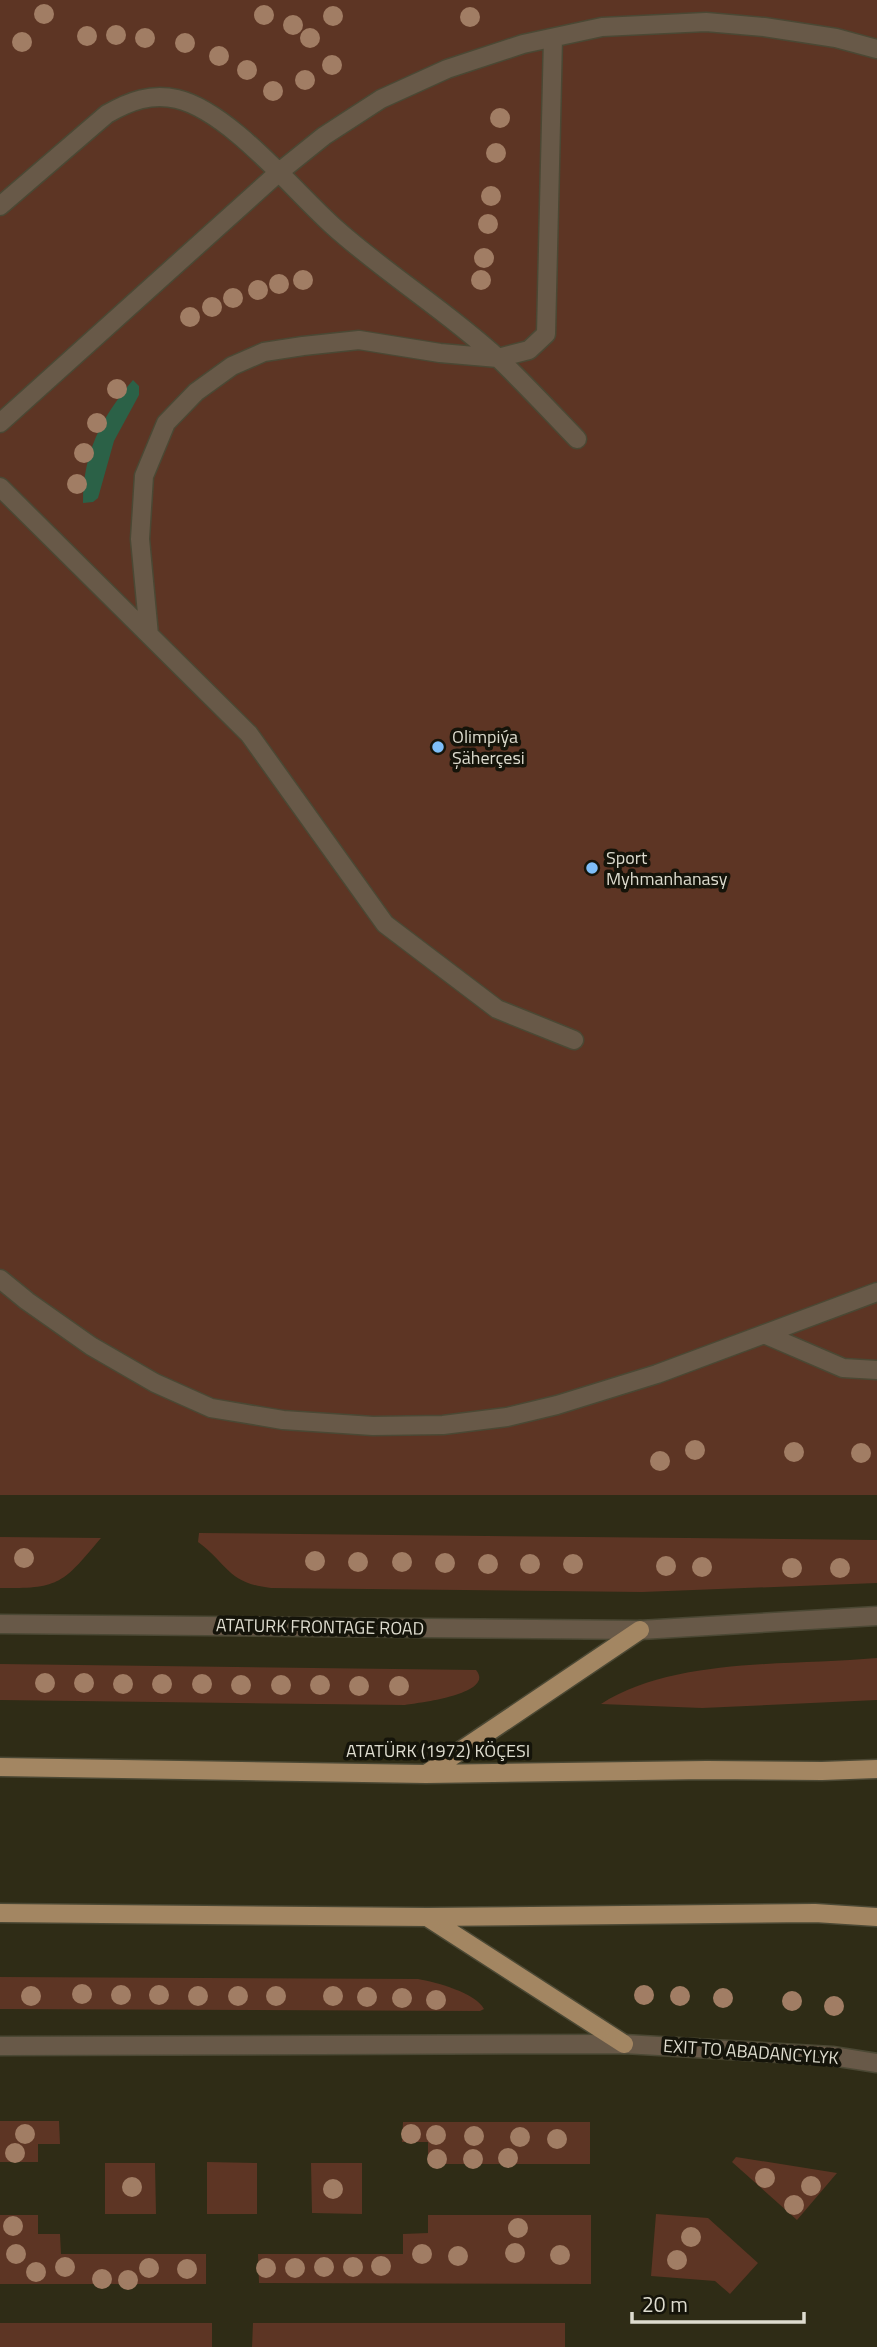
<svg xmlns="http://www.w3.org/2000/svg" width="877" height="2347" font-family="'Titillium Web',sans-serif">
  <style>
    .green { fill: #5d3524 }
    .water { fill: #2b6147 }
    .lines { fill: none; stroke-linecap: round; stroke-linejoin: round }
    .minor-casing { stroke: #4b4834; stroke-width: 21 }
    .major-casing { stroke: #4b4834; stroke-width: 21 }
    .minor { stroke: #685948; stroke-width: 18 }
    .major { stroke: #a38662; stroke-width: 18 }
    .tree { fill: #a17d64 }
    .poi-dot { fill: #7ebef9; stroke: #15140a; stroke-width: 2.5 }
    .labels { text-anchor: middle; stroke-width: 7; stroke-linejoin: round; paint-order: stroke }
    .poi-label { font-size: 18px; fill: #dedccf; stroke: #15140a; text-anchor: start }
    .street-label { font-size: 18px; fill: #dedccf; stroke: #15140a }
  </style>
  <rect width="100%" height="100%" fill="#2f2c16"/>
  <!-- green -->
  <path class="green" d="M0,0H877V1495H0Z
    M199,1533L877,1540V1583L642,1592L271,1588C227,1583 228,1564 198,1542Z
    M0,1537L101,1538C63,1583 60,1589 0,1588Z
    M877,1658V1700L702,1708L601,1704C675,1657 790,1666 877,1658Z
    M0,1664L476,1670C496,1694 419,1703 405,1705L0,1700Z
    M0,1977L418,1979C436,1982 476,1993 484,2009L480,2011L0,2009Z
    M0,2121H59L60,2144H38V2162H0Z
    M403,2122H590V2164H428V2142H402Z
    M736,2157L837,2173L797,2220L732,2162Z
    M207,2162L257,2163V2214H207Z
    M105,2163H155L156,2214H105Z
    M311,2163H362V2214L312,2213Z
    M656,2214L708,2218L758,2263L730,2294L715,2281L651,2276Z
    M0,2215H38V2234H60L61,2254H206V2284H0Z
    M428,2215H591V2284L259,2283L258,2254H403V2234L428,2233Z
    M0,2323H212V2347H0Z
    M253,2323H565V2347H252Z"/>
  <!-- water -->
  <path class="water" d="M133,380L139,386V395L114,441L98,498L93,502L83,503C83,453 101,418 133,380Z"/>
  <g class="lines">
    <defs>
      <path id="minor" d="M0,206L107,114C130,101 151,93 177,99C229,111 293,190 333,226C385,273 447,311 499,359C526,385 551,412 577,439
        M0,423L278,173L324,136L381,99L447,69L523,44L602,27L706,22L764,27L836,38L877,49
        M0,487L249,734L385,924L497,1009L574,1040
        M149,635L140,539L144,476L166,423L196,392L232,366L264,352L303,346L359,340L440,353L498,358L529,350L546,334L553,38
        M0,1279L27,1301L91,1346L155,1383L211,1408L283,1420L373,1426L443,1425L507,1417L557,1405L657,1374L877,1292
        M764,1334L843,1368L877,1370
        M0,1624L640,1630L877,1616
        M0,2046L624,2044L832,2056L877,2063"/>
      <path id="major" d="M0,1767L426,1774L707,1770L822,1771L877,1769
        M426,1774L640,1630
        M0,1913L427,1917L815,1913L877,1917
        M427,1917L624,2044"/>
    </defs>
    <!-- minor casing -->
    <use href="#minor" class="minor-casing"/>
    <!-- major casing -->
    <use href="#major" class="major-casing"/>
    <!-- minor -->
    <use href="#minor" class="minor"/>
    <!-- major -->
    <use href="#major" class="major"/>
  </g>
  <!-- trees -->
  <g class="tree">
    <circle cx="44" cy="14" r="10"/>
    <circle cx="264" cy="15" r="10"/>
    <circle cx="333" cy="16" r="10"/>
    <circle cx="470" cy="17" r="10"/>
    <circle cx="293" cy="25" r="10"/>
    <circle cx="116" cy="35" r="10"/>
    <circle cx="87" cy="36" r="10"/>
    <circle cx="145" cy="38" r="10"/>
    <circle cx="310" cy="38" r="10"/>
    <circle cx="22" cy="42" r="10"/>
    <circle cx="185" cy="43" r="10"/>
    <circle cx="219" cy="56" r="10"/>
    <circle cx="332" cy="65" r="10"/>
    <circle cx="247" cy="70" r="10"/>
    <circle cx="305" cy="80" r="10"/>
    <circle cx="273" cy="91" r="10"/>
    <circle cx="500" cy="118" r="10"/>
    <circle cx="496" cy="153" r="10"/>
    <circle cx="491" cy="196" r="10"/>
    <circle cx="488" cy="224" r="10"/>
    <circle cx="484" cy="258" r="10"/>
    <circle cx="303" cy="280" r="10"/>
    <circle cx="481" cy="280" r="10"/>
    <circle cx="279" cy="284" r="10"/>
    <circle cx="258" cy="290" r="10"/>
    <circle cx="233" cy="298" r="10"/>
    <circle cx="212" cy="307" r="10"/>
    <circle cx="190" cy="317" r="10"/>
    <circle cx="117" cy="389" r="10"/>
    <circle cx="97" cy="423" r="10"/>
    <circle cx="84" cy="453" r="10"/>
    <circle cx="77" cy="484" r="10"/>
    <circle cx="695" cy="1450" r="10"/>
    <circle cx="794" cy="1452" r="10"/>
    <circle cx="861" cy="1453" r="10"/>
    <circle cx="660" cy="1461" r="10"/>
    <circle cx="24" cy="1558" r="10"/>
    <circle cx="315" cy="1561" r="10"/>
    <circle cx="358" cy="1562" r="10"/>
    <circle cx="402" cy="1562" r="10"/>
    <circle cx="445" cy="1563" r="10"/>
    <circle cx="488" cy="1564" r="10"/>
    <circle cx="530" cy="1564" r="10"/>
    <circle cx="573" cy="1564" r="10"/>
    <circle cx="666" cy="1566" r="10"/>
    <circle cx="702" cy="1567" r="10"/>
    <circle cx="792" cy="1568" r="10"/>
    <circle cx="840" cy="1568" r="10"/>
    <circle cx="45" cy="1683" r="10"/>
    <circle cx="84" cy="1683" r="10"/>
    <circle cx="123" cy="1684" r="10"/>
    <circle cx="162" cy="1684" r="10"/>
    <circle cx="202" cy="1684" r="10"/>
    <circle cx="241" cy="1685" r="10"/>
    <circle cx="281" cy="1685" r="10"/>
    <circle cx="320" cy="1685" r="10"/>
    <circle cx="359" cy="1686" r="10"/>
    <circle cx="399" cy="1686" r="10"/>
    <circle cx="82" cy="1994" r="10"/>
    <circle cx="121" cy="1995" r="10"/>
    <circle cx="159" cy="1995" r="10"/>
    <circle cx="644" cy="1995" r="10"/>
    <circle cx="31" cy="1996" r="10"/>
    <circle cx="198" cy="1996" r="10"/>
    <circle cx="238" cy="1996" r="10"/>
    <circle cx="276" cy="1996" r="10"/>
    <circle cx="333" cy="1996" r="10"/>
    <circle cx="680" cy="1996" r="10"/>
    <circle cx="367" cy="1997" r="10"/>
    <circle cx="402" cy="1998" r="10"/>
    <circle cx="723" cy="1998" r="10"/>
    <circle cx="436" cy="2000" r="10"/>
    <circle cx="792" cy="2001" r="10"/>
    <circle cx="834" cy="2006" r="10"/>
    <circle cx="25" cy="2134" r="10"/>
    <circle cx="411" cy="2134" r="10"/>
    <circle cx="436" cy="2135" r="10"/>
    <circle cx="474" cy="2136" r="10"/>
    <circle cx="520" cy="2137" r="10"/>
    <circle cx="557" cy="2139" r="10"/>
    <circle cx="15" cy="2153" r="10"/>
    <circle cx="508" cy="2158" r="10"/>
    <circle cx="437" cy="2159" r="10"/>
    <circle cx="473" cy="2159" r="10"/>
    <circle cx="765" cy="2178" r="10"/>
    <circle cx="811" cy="2186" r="10"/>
    <circle cx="132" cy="2187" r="10"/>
    <circle cx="333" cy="2189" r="10"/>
    <circle cx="794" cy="2205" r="10"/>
    <circle cx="13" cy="2226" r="10"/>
    <circle cx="518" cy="2228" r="10"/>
    <circle cx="691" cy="2237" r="10"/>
    <circle cx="515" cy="2253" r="10"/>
    <circle cx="16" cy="2254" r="10"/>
    <circle cx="422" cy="2254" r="10"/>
    <circle cx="560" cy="2255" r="10"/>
    <circle cx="458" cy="2256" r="10"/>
    <circle cx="677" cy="2260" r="10"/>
    <circle cx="381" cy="2266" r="10"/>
    <circle cx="65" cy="2267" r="10"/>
    <circle cx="324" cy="2267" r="10"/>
    <circle cx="353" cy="2267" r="10"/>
    <circle cx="149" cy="2268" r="10"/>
    <circle cx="266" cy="2268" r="10"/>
    <circle cx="295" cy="2268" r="10"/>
    <circle cx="187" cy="2269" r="10"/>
    <circle cx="36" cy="2272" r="10"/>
    <circle cx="102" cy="2279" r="10"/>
    <circle cx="128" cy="2280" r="10"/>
  </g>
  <!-- markers -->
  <g class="poi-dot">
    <circle cx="438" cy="747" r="7"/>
    <circle cx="592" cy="868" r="7"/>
  </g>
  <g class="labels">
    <!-- poi labels -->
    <g class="poi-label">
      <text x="452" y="743">Olimpiýa<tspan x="452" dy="21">Şäherçesi</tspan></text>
      <text x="606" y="864">Sport<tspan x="606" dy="21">Myhmanhanasy</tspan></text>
    </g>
    <!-- street labels -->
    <g class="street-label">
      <text transform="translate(320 1627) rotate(1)" y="6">ATATURK FRONTAGE ROAD</text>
      <text x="438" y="1757">ATATÜRK (1972) KÖÇESI</text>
      <text transform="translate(751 2052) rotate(4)" y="6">EXIT TO ABADANCYLYK</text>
    </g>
  </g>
  <!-- scale -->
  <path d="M632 2312v10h172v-10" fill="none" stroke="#dedccf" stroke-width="3.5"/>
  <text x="642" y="2312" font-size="21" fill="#dedccf" stroke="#15140a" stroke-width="5" paint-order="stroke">20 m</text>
</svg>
